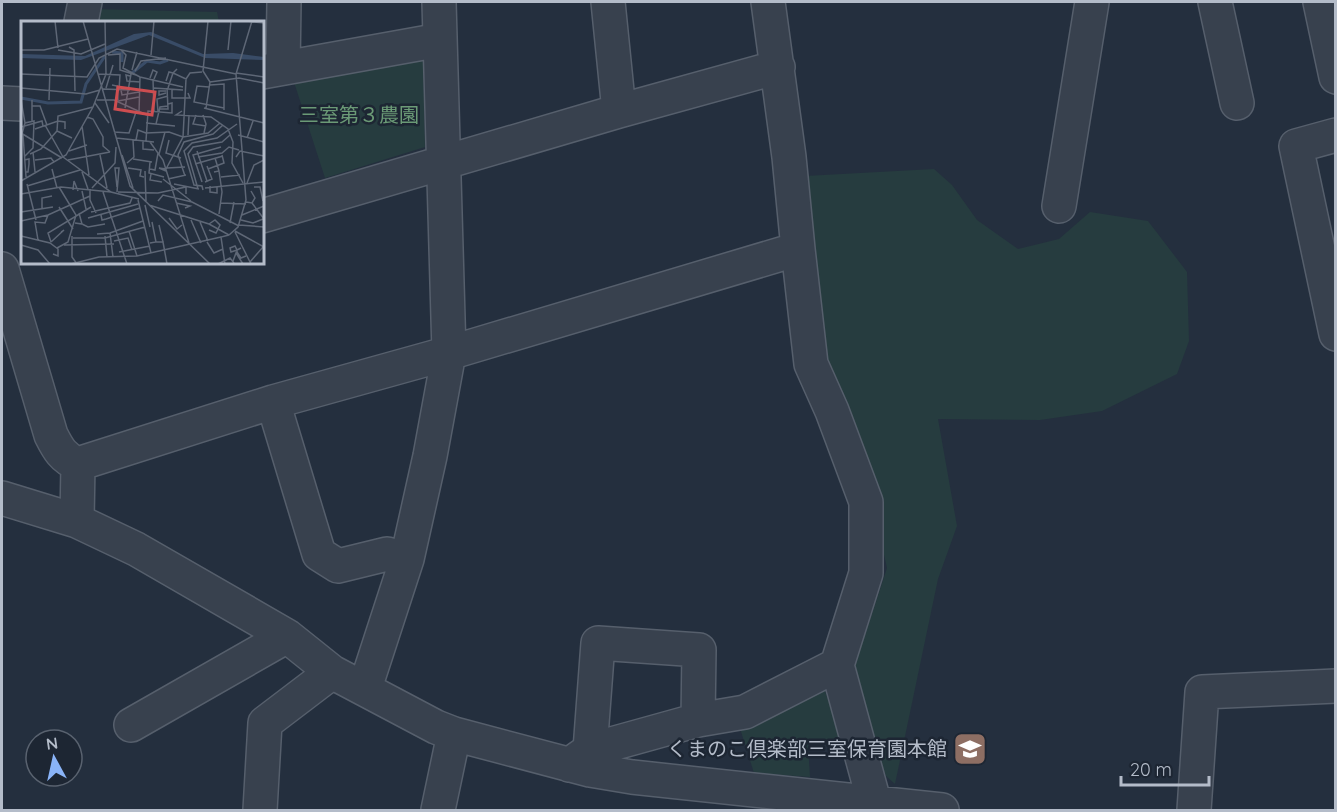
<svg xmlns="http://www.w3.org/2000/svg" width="1337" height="812" font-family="Quicksand,'Noto Sans JP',sans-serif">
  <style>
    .green { fill: #263c3f }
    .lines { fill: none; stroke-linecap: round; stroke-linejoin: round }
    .minor-casing { stroke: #565f6c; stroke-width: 36 }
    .minor { stroke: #38414e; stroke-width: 33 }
    .labels { text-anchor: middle; stroke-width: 5; stroke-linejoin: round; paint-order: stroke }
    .park-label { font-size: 20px; fill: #6b9a76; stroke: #1d2633 }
    .poi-label { font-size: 20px; fill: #b4bcc9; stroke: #1d2633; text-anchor: end }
    .inset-river { fill: none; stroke: #394c67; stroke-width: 3 }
    .inset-road { fill: none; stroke: #5e6776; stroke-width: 1.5 }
    .view { fill: #ce4d50; fill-opacity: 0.15; stroke: #ce4d50; stroke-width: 3 }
    .inset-edge { fill: none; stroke: #b4bcc9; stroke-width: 3 }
  </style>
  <rect width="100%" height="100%" fill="#242f3e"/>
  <!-- green -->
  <path class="green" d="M91,9L217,12L219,22H89Z
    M423,52L425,147L325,178L292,76Z
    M934,169L952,185L977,220L1018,249L1059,239L1090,212L1148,221L1187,272L1189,341L1177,374L1102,411L1040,420L938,419L957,526L938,579L895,784L886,776L846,674L866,632L887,568L875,515L822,358L805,176Z
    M823,686L843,739L808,745L810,777L754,773L738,722Z"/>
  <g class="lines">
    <defs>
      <path id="minor" d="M608,2L619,111
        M768,2L789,157L798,249L811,364L832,411L866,502V573L837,665L875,805
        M1215,2L1237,103
        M1320,2L1336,77
        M81,22L85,2
        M283,68L284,2
        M262,72L440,40
        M2,103L22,104
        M1336,135L1296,146L1336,334
        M1059,206L1092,2
        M262,216L619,111L778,67
        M2,269L51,435C58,449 63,458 78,464
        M273,402L319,554L338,566L387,554L407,559
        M2,498L77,521L136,549L287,636L332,672L436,727L454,734L590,770L632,777L942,810
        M77,521L78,464L273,402L449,353L798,249
        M365,688L407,559L430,456L449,353L439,2
        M131,725L287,636
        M590,750L598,643L699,650L698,720
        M569,765L590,750L698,720L745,712L837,665
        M260,810L265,723L332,672
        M438,810L454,734
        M1194,810L1202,692L1336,686"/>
    </defs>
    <!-- minor casing -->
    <use href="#minor" class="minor-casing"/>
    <!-- minor -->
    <use href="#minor" class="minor"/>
  </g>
  <!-- icons -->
  <defs>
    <symbol id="school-square" viewBox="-11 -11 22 22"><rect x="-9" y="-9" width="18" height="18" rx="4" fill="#8d6e63" stroke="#1d2633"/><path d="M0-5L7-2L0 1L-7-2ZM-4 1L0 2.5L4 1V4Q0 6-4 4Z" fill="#fff"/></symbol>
  </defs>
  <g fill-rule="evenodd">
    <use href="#school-square" x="951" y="730" width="38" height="38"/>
  </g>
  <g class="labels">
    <!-- park labels -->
    <g class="park-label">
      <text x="359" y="122">三室第３農園</text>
    </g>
    <!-- poi labels -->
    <g class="poi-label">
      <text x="947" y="756">くまのこ倶楽部三室保育園本館</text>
    </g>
  </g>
  <!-- overview -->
  <g transform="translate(21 21)">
    <rect width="243" height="243" fill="#242f3e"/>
    <path d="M130,11L182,33L212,32L243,36V39L184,37L128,14L60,39L0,37V33L64,35L113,13Z" fill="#394c67"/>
    <path class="inset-river" d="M91,31L101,32V41M111,52L126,40L139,42L147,39M0,77L27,82L60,81L65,63L84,35"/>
    <path class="inset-road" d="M34,0L37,27M62,0L109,165L189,243M225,0L243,2M48,26L53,29L54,70M0,29H23L67,18M37,29L60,33L84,23M100,29L105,34L102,47L119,56L162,66M207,29L210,0M87,34L99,33V49L115,54M130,34L133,0M156,48L152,52L165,58L169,52L181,51M111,49L116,31M114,50L120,40L145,37M215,52L243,56M0,53L66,56L78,37L96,28L215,53M77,53L99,54L98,69M109,55L105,54L106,60L119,61M129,57L132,49L136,51L133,58M132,58L133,91M145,60L148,51L152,52L147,67M189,61L218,57L243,62M91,64L96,65L97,79M189,64L203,63V89M188,66L176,65L173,81L203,87M0,67L65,73L79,69M85,67L92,44M133,67L162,69M82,68L109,69M151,68V77H169L167,72M100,69L101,74L118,71M145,72L138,74V70H145M0,79L4,102M28,79L29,47M76,79H93L126,94M97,80L118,76M74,82L88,102M11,85H19L26,104M104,87L110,53M183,87L243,102M185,87L189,61L182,50L187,0M139,88H147L146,67M161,90L155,94L190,96L207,108L212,121L211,142L222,162M137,91L136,78L147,75M118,92L119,56M175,94L172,103L185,105M182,94L185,103L183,112M66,96L72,98L82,116V125L89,131M11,100V79M125,102L154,105M135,103L139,86L147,85M24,104L42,136M61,105L68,154M0,106L21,100L22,105M14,108L37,100L44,101V108M36,110L37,95L72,86M93,111L108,112L115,91M0,112L41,137M125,112L148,111L162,116L187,112L199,102M1,113L4,102L13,100L12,127L4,135M2,114L5,156M167,114L168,94M217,114L243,121M95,117L133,121M226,117L232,100M115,119L117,109L125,112M148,119L145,132L160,137M122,120V128L133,129M125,120L127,90L151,92V82L147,83M129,121L142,139L168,222M48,130L66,124M176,130L186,160M12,131L14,151M9,133L20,128L36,110L51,117M138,133L144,111M79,134L86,167M101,134L112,167M42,136L90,171L118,178M177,136L201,132L208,126L218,129M215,136L219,130L243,135M112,138L131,141M3,139L8,138V143L7,151H4M14,139L30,137L33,141M47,139L89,131M129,141L128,152L143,156M106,142L113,136L112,119M174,143L202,135M107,147L120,149L119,155L123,156M146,147L164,146M31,148L36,167M129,148L134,149L137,132M187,148L203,142L201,134M124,150L125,180M145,150L138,147L145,148L162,116L165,58M61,151L67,168M193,151L198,150L194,137M130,153L129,159L141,161M164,155L157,134L163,121L192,113L202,104M200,156L219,154M142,158L170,180M147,158L165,154M0,160L45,134L72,86L85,53L84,0M181,161L172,134L200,126M184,161L191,158L186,145M226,162L233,144L243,139M6,163L15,199M153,163L178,168M6,165L59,149M189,165V171L196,172V166M96,166L94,147H98L96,171M233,166H239L242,180M71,167L94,142L95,126M184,167L243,161M69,168V179L75,192M177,168L167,133L172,126L201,121L209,114M52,169L53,160L57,170M182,169L181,165L173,164L163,130L171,122L196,117L216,103M61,170L65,188M82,171L106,243M97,171L137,172L165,166V173M0,173L40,166L90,171M117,179L130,232M137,180L142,174L171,181L218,205M225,181L231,182L234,177L230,170M155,182L169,185L164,187M200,182L225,183M231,182L243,198M124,184L129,206M128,184L188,203L208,214M38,186L52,208M21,187V177L31,175M0,191L32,186M70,191L109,182L111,177M198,193L201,171L198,150M80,194L81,199L85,198L119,187M221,194L243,185M67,197L117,183M148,197L156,208L161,204M170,199L180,222M220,199L232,202L242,198M0,200L27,194L69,175M179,201L187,220M54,202L61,203L58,192M209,202L213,181M61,203L67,206L84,203M188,203L194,199L199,204L195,212L188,209M218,204L243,206M108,210L116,235M214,210L243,226M214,211L230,243M89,212L122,200M76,213L89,212L92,236M208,214L217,206L225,179L215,53L231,0M0,215L29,222L37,228V235L32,233M51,215V236L56,243M84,215L86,236M52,217H84L124,206M17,219L14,201L24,202L27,194M93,220L107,217L111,229M30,221L27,212L70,186M30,221L43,209L40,211M135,221H142L138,204M142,221L146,243M186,221L193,232L202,228M129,222L135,221L131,201M0,224L17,229L29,243M43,224L93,223M36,227L47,221L55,194L38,166M220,227L216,229L210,231L209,227L214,225L216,229V231L220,237L225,235M98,231L129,225M212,240L215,232L222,243M229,241L242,226M50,243L78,236L116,235L200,216M197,243L209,237L213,242M204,243L200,216L208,214"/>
    <path class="view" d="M97,66L134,71L131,94L94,88Z"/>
    <rect width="243" height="243" class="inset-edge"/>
  </g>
  <!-- border -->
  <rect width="1337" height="812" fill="none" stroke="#b4bcc9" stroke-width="6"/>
  <!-- north arrow -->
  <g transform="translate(54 758) rotate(352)"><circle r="28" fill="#1d2633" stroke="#59626f" stroke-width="1.5"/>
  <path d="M0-4.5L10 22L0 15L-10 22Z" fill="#8ab4f8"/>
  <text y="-9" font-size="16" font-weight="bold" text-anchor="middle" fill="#b4bcc9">N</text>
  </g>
  <!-- scale -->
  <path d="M1121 776v9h88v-9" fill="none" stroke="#b4bcc9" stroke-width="3"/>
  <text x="1130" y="776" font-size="18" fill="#b4bcc9" stroke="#1d2633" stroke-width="4.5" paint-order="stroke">20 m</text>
</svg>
